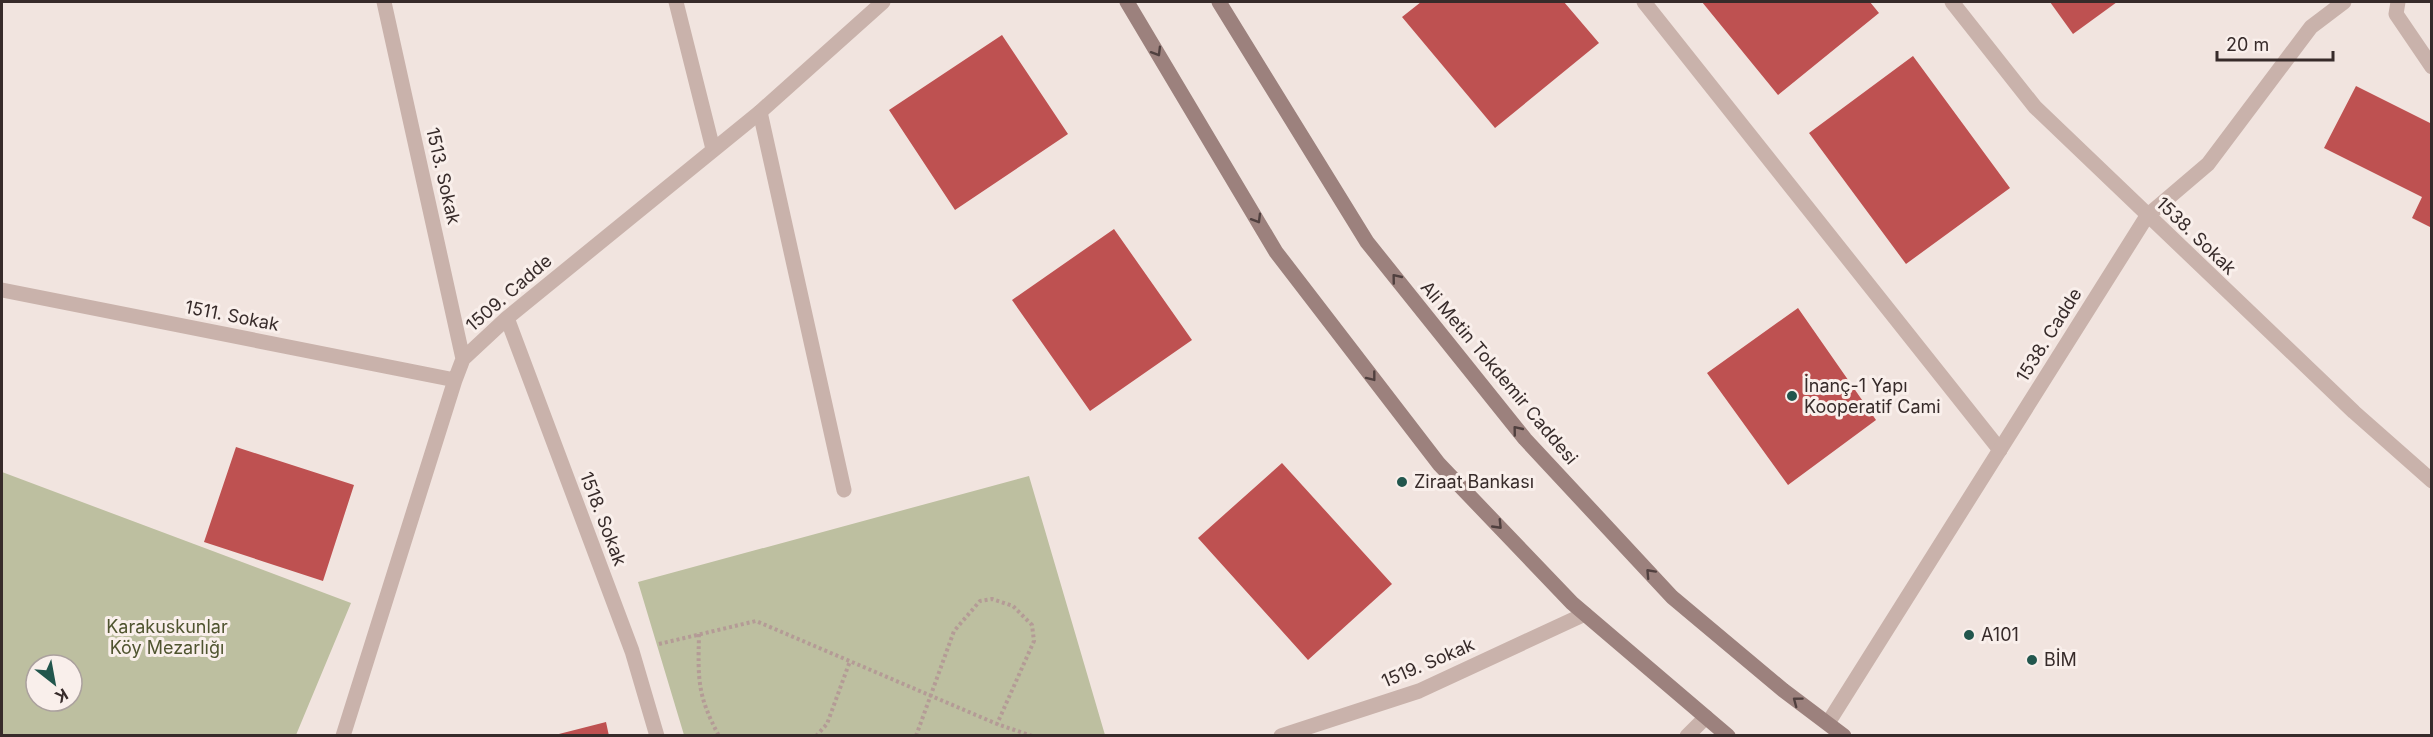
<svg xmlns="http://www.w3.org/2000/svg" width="2433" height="737" font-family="Inter,sans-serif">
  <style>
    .green { fill: #bdbfa0; fill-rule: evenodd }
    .building { fill: #be5151 }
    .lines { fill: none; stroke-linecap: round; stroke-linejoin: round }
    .path { stroke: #b49b96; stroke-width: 4; stroke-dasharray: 3 3; stroke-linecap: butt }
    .service { stroke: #c9b2ab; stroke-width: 15 }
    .minor { stroke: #c9b2ab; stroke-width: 15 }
    .secondary { stroke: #9c817d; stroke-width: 15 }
    .oneway { stroke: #50403f }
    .poi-dot { fill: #22564d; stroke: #f9efeb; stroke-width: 2 }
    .labels { text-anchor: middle; stroke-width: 6; stroke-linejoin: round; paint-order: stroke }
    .street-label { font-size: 18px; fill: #372b2a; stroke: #f9efeb }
    .poi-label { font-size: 18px; fill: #372b2a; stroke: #f9efeb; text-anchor: start }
    .park-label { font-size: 18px; fill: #4f542f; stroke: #f9efeb }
  </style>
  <rect width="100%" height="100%" fill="#f1e4df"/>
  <!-- green -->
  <path class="green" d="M2,472L351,603L296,735H2ZM36,665H72V701H36Z
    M1029,476L1105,735H684L638,582Z"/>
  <!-- building -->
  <path class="building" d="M1421,2H1564L1599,43L1495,128L1402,17Z
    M1702,2H1870L1879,13L1778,95Z
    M2050,2H2117L2073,34Z
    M1002,35L1068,134L955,210L889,110Z
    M1913,56L2010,188L1906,264L1809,133Z
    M2356,86L2432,124V228L2412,218L2422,197L2324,148Z
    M1114,229L1192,340L1090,411L1012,300Z
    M1798,308L1876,420L1788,485L1707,373Z
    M236,447L354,485L323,581L204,542Z
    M1282,463L1392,584L1308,660L1198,538Z
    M606,722L609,736H556L555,735Z"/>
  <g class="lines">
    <!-- path -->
    <path class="path" d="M699,634C698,679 697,695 719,736
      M659,644L756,621L997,724L1032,736
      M816,736L827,724L850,661
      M916,736L954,631L980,601L992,599L1013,606L1032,625L1034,641L997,724"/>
    <!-- service -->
    <path class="service" d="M1644,2L2000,450
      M760,112L844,490"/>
    <!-- minor -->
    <path class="minor" d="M384,2L463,359
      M676,2L713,149
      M1952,2L2035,107L2354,412L2432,481
      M2398,2L2396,14L2432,67
      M2,290L455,380
      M507,318L632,651L657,736
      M1828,723L2147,216L2208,164L2311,27L2344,2
      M343,736L455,380L463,359L507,318L760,112L883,2
      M1281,736L1419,691L1585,614
      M1687,736L1706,717"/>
    <!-- secondary -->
    <path class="secondary" d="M1127,2L1276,252L1439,464L1572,603L1728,736
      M1219,2L1367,242L1525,439L1672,597L1783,690L1844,736"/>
  </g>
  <!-- one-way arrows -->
  <defs><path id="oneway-chevron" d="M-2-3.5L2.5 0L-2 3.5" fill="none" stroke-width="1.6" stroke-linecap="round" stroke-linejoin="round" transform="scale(1.5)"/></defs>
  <g class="oneway">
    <use href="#oneway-chevron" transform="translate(1157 52) rotate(59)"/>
    <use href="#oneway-chevron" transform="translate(1257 219) rotate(59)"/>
    <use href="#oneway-chevron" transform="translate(1396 278) rotate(-129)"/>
    <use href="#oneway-chevron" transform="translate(1372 377) rotate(52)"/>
    <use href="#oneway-chevron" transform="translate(1517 430) rotate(-129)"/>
    <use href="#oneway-chevron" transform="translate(1498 525) rotate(46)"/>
    <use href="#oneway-chevron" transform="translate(1650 573) rotate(-133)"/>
    <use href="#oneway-chevron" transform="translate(1797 701) rotate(-143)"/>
  </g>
  <!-- markers -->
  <g class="poi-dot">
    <circle cx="1792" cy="396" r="6"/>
    <circle cx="1402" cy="482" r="6"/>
    <circle cx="1969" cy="635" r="6"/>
    <circle cx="2032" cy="660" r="6"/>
  </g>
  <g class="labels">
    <!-- street labels -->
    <g class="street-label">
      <text transform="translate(443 176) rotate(77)" y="6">1513. Sokak</text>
      <text transform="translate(2196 236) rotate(44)" y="6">1538. Sokak</text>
      <text transform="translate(509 293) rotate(-41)" y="6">1509. Cadde</text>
      <text transform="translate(232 316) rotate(11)" y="6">1511. Sokak</text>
      <text transform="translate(2049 335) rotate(-58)" y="6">1538. Cadde</text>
      <text transform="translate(1499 373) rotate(50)" y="6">Ali Metin Tokdemir Caddesi</text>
      <text transform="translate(603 519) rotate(69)" y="6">1518. Sokak</text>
      <text transform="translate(1428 663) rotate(-23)" y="6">1519. Sokak</text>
    </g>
    <!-- poi labels -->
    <g class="poi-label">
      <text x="1804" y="392">İnanç-1 Yapı<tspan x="1804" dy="21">Kooperatif Cami</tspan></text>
      <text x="1414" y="488">Ziraat Bankası</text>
      <text x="1981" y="641">A101</text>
      <text x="2044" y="666">BİM</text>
    </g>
    <!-- park labels -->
    <g class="park-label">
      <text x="167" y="633">Karakuskunlar<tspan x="167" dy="21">Köy Mezarlığı</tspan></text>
    </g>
  </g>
  <!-- border -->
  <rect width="2433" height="737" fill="none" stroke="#372b2a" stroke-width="6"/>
  <!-- north arrow -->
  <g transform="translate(54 683) rotate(149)"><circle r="28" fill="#f9efeb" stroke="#aba19e" stroke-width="1.5"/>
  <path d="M0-4.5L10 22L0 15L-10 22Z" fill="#22564d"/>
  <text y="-9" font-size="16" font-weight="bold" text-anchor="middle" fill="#372b2a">K</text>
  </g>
  <!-- scale -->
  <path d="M2217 51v9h116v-9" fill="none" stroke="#372b2a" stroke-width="3"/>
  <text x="2226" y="51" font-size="18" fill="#372b2a" stroke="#f9efeb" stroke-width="4.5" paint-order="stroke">20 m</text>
</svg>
